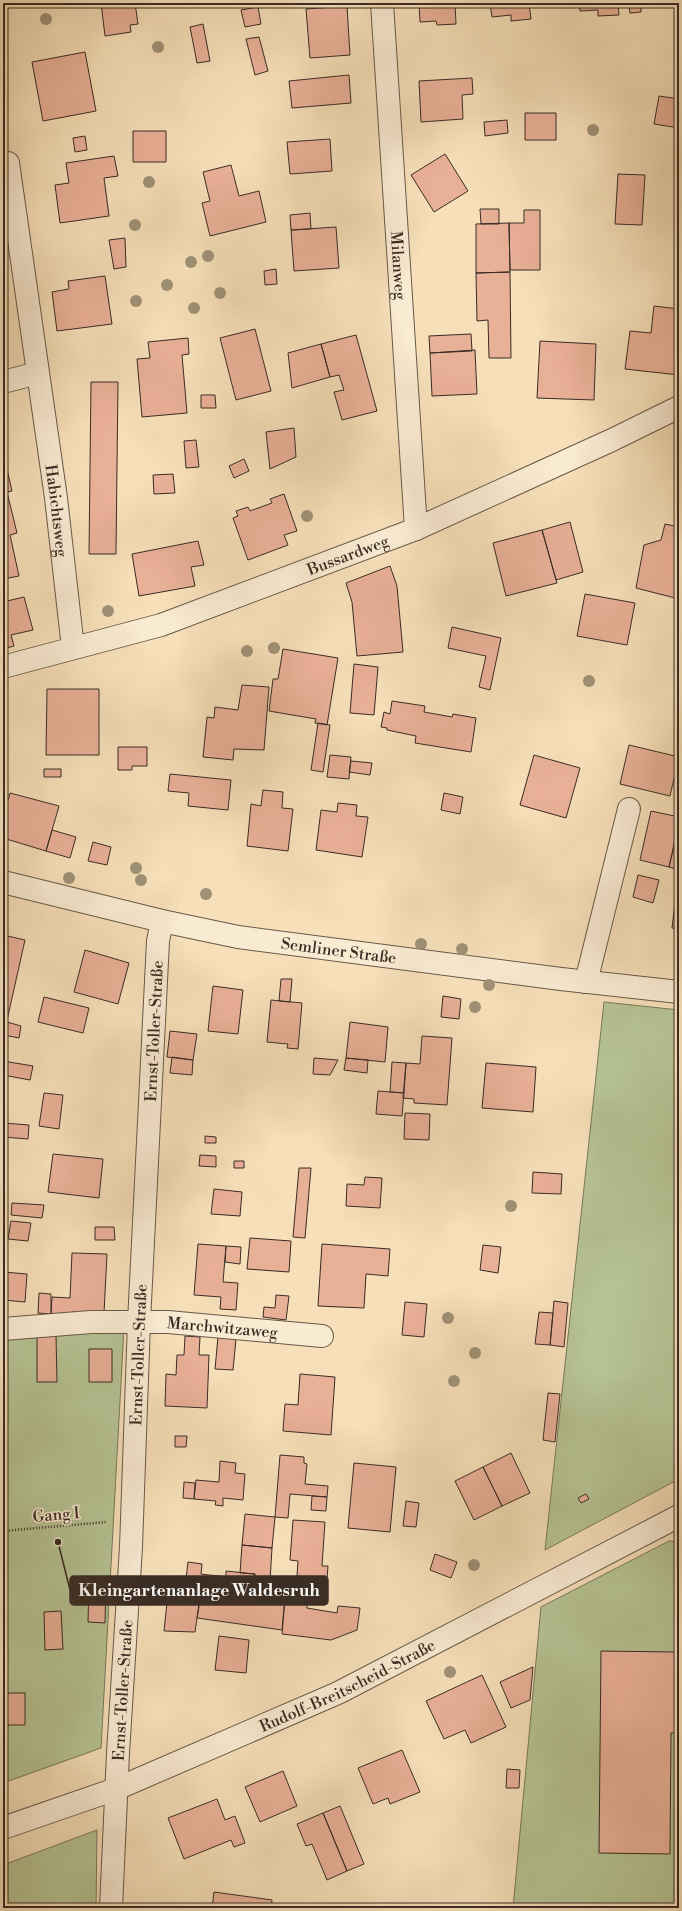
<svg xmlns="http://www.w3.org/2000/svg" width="682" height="1911" font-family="'Libre Bodoni',serif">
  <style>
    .green { fill: #b6c394; stroke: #78785c }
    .building { fill: #e9b098; stroke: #392c24 }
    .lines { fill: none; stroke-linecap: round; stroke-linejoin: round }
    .minor-casing { stroke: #685949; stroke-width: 24 }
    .path { stroke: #392c24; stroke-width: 2.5; stroke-dasharray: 1 2; stroke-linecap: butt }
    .minor { stroke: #f9ead2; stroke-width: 22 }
    .tree { fill: #9f9176 }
    .labels { text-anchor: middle; stroke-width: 3; stroke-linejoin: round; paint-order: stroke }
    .street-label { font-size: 16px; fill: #392c24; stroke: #f9ead2 }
    .leader { fill: none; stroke: #392c24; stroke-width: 1.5 }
    .callout-dot { fill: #392c24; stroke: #f9ead2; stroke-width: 1.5 }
    .callout { fill: #392c24; stroke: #392c24; stroke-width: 1.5 }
    .callout-label { font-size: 17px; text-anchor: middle; font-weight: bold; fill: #fff }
  </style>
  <rect width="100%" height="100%" fill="#f6dfb9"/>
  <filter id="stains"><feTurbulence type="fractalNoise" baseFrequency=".005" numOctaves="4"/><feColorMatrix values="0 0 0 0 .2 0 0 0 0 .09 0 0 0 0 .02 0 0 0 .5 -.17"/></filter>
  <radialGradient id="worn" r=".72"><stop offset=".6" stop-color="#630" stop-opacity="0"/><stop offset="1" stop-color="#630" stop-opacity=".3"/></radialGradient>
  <!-- green -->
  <path class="green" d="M604,1002L679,1010V1479L545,1550Z
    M124,1328L101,1748L3,1783V1336Z
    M669,1541L679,1542V1908H513L541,1607Z
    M97,1830L96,1908H3V1865Z"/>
  <!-- building -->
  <path class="building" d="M101,3H135L138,24L130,25L131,32L105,36Z
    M419,3H455L456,24L437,25L436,21L420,22Z
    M490,3H529L531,19L511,21V15L492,17Z
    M579,3H618L619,15L598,16V10L580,11Z
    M629,3H641V12L630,13Z
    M347,6L350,55L310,58L306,9Z
    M258,7L261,24L245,27L241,10Z
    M203,24L210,61L197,63L190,27Z
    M259,37L268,71L255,75L246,39Z
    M85,52L96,111L43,121L32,62Z
    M349,75L351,103L292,108L289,81Z
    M472,78L473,94L462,95L463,119L421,122L419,81Z
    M659,96L679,99V128L654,124Z
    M525,113H556V140H525Z
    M507,120L508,133L485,136L484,122Z
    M133,131H166V162H133Z
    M85,136L87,150L75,152L73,138Z
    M330,139L332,171L290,174L287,142Z
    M445,154L468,191L434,212L411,175Z
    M114,156L118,176L104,178L109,216L60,223L55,185L69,183L66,163Z
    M231,165L239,196L259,191L266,222L210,236L202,203L210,201L203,172Z
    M618,174L645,175L642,225L615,224Z
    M480,209H499V224H481Z
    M524,210H540V270H510L509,223H524Z
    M310,213L311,229L291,230L290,215Z
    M509,223L510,272L476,273V224Z
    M336,227L339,268L294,271L291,230Z
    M125,238L126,267L114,269L109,240Z
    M276,269L277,284L265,285L264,271Z
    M510,272L511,358H489L488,320L477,321L476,273Z
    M105,276L112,324L57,331L52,292L69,289L68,281Z
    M654,306L679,309V375L625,369L630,331L651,333Z
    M255,329L271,391L236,400L220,338Z
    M471,334L472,351L430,353L429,336Z
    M356,335L377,411L342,420L334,392L344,390L339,375L330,377L321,344Z
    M188,338L189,354L182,355L187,413L142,417L137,359L150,358L148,342Z
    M540,341L596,344L594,400L537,398Z
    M321,344L330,377L292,388L288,353Z
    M475,350L477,394L432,396L430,353Z
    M91,382H118L116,554H89Z
    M201,395H215L216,408H201Z
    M294,428L296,457L270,469L266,432Z
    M196,440L199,467L186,468L184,441Z
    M3,452L12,491L7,492L17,533L10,535L19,576L3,579Z
    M244,459L249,471L234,478L229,466Z
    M173,474L175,493L154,494L153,475Z
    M284,494L297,531L284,535L288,545L248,560L233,518L238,516L236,511L248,507L250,511L272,503L270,499Z
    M570,522L583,572L556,580L542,530Z
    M665,524L679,527V599L636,588L644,545L661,540Z
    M542,530L557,583L506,596L493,543Z
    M198,541L204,565L191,567L195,586L139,596L132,554Z
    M390,566L397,586L403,652L357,656L352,602L346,583Z
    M585,594L635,603L627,645L577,636Z
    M24,597L33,630L11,635L14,646L3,649V602Z
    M452,627L501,638L490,690L479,687L486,656L448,648Z
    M283,649L338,658L327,725L315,723L316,719L269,711L273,679H278Z
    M354,664L378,667L374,715L350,713Z
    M242,685L269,687L264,750L234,749L233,760L203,757L207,717L214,718L215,707L238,710Z
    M47,689H99V755H46Z
    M392,701L425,706L424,712L452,717L453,714L476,718L471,752L415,743L416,736L387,730V728L381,727L384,712L390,714Z
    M318,723L330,725L323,772L311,770Z
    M629,745L679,757L670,796L620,784Z
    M118,747H147V766H132V770H118Z
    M330,755L351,757L349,779L327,777Z
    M534,755L580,768L566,818L520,805Z
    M351,761L372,763L370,775L349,772Z
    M44,769H61V777H44Z
    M170,774L231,780L228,810L188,806L189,793L168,791Z
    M263,790L283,792L282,808L293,809L288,851L247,846L251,804L261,806Z
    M10,793L59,806L46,851L3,838V818Z
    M444,793L463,797L460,814L441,810Z
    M338,803L357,805L356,816L368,817L362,857L316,850L321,810L337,812Z
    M651,811L679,817V825L669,867L640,860Z
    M52,830L76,837L70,858L46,851Z
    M676,835L679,836V870L669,867Z
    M93,842L111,847L107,865L88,861Z
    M638,875L659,880L653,903L633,897Z
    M675,902L679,903V929L672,928Z
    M3,935L25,940L3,1038Z
    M85,950L129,963L118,1004L74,992Z
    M281,979H292L290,1002L279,1001Z
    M213,986L243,990L238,1034L208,1031Z
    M443,996L461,999L459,1019L441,1017Z
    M44,997L89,1008L83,1033L38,1022Z
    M271,1000L302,1003L298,1049L287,1048L288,1044L267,1042Z
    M7,1022L21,1026L19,1038L4,1035Z
    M350,1022L388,1027L385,1062L346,1058Z
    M170,1031L197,1034L193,1060L167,1057Z
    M422,1036L452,1038L447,1105L414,1103V1099L403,1098L406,1063L420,1064Z
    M172,1057L193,1060L192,1075L170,1073Z
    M314,1058L338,1060L330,1075L313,1074Z
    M346,1058L368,1060L367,1073L344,1070Z
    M3,1061L33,1066L30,1080L3,1075Z
    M392,1062L406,1063L404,1093L390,1092Z
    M486,1063L536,1067L533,1112L482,1108Z
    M378,1091L404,1093L402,1116L376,1114Z
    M44,1093L63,1095L59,1129L39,1126Z
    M405,1113L430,1114L429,1140L404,1139Z
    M3,1123L29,1125L28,1139L3,1137Z
    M205,1136L216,1137V1143H205Z
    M53,1154L103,1159L99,1198L48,1192Z
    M200,1155L216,1156V1167L199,1166Z
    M234,1161H244V1168H234Z
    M299,1168H311L305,1238L293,1237Z
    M533,1172L562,1174L561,1194L532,1193Z
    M365,1177L382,1178L380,1208L346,1206L347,1184L364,1185Z
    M214,1189L242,1192L240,1216L211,1214Z
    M12,1203L44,1205L42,1218L11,1215Z
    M11,1221L31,1223L28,1241L8,1239Z
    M95,1227H114L115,1240H95Z
    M250,1238L291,1241L289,1272L247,1269Z
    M198,1244L226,1246L223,1282L238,1283L236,1310L220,1309L221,1297L194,1295Z
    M322,1244L390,1249L388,1276L366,1274L364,1308L318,1306Z
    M483,1245L501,1247L498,1273L480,1270Z
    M226,1246L241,1247L240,1264L225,1262Z
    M72,1253L107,1254L104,1313L72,1312L71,1315L51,1314L52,1297L70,1298Z
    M3,1272L27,1274L25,1302L3,1300Z
    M39,1293L51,1294V1314L38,1313Z
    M276,1295L289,1296L286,1320L263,1317L264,1307L275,1308Z
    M554,1301L568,1303L564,1347L550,1345Z
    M405,1302L427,1304L424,1337L402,1335Z
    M539,1312L553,1313L550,1345L535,1344Z
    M37,1336H56L57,1382H37Z
    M185,1336L200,1337L199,1355H209L207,1408L165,1406L166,1374L176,1375L177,1355H184Z
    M218,1337L236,1339L233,1370L215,1369Z
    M89,1349H112V1382H89Z
    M300,1374L335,1377L331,1435L283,1431L285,1404L298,1405Z
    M548,1393L560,1394L555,1442L543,1440Z
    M175,1436H187L186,1447H175Z
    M511,1453L530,1493L502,1506L483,1467Z
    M280,1455L304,1457V1463L307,1464L305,1484L328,1486L327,1497L290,1494L288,1518L275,1517Z
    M220,1461L236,1463L235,1473L245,1474L243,1500L223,1498V1506L215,1505L216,1501L194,1499L196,1480L219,1482Z
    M354,1463L396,1467L390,1532L348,1528Z
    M483,1467L502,1506L474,1520L455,1481Z
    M184,1482L195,1483L194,1499L183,1498Z
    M586,1494L589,1499L581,1503L578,1498Z
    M312,1496L327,1497L326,1511L311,1510Z
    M406,1501L419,1503L416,1527L403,1526Z
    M245,1514L275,1517L272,1548L242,1545Z
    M293,1520L325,1522L322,1566H328L327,1579L297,1576L298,1561L290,1560Z
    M242,1545L272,1548L269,1597L252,1595L255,1574L240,1573Z
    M435,1554L457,1562L451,1578L430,1570Z
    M188,1562L202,1564L201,1574L226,1577V1571L255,1574L252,1595L185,1587Z
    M89,1581H106L105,1623L88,1622Z
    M202,1589L285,1598L282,1630L197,1618Z
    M285,1598L307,1601V1608L337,1613L338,1606L360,1608L357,1630L331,1640L282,1634Z
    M167,1603L199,1604L195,1632L164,1631Z
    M61,1611L63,1649L45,1650L44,1612Z
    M219,1636L249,1640L246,1673L215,1670Z
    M601,1651L675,1652V1689H679V1733H671L670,1854L599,1853Z
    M533,1667L530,1700L511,1708L500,1682Z
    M482,1675L506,1727L471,1743L465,1730L444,1739L426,1701Z
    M3,1693H25V1725H3Z
    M402,1750L420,1792L390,1804L388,1798L373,1804L358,1768Z
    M507,1769L520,1770L519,1788H506Z
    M283,1771L297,1806L260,1822L245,1787Z
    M217,1799L225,1820L235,1816L245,1843L234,1847L231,1840L184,1859L168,1818Z
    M340,1806L364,1864L347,1871L323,1813Z
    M323,1813L347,1871L327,1880L312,1844L306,1846L297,1824Z
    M214,1892L272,1900L271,1908H212Z"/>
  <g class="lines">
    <defs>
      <g id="minor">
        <path id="s1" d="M382,3L416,529"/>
        <path id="s2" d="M8,163L56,498L73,648"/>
        <path d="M3,382L38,373"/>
        <path id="s3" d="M3,667L161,625L416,529L612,440L679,407"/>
        <path id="s4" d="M3,882L162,921L238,937L561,979L679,992"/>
        <path d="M586,982L629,809"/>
        <path id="s5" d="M3,1329L91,1322H168L322,1336"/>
        <path id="s6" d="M3,1828L116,1789L338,1693L679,1516"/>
        <path id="s7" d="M111,1908L118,1753L131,1547L139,1322L158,941L162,921"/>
      </g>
    </defs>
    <!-- minor casing -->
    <use href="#minor" class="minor-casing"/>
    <!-- path -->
    <path class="path" d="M3,1531L106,1522"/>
    <!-- minor -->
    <use href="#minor" class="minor"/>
  </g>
  <!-- trees -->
  <g class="tree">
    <circle cx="46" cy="19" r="6"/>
    <circle cx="158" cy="47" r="6"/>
    <circle cx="593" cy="130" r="6"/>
    <circle cx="149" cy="182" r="6"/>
    <circle cx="135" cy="225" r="6"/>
    <circle cx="208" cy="256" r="6"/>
    <circle cx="191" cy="262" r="6"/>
    <circle cx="167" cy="285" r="6"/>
    <circle cx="220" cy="293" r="6"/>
    <circle cx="136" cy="301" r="6"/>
    <circle cx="194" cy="308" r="6"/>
    <circle cx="307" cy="516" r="6"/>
    <circle cx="108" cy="611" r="6"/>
    <circle cx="274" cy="648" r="6"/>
    <circle cx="247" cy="651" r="6"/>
    <circle cx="589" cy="681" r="6"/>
    <circle cx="136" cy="868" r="6"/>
    <circle cx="69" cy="878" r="6"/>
    <circle cx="141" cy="880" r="6"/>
    <circle cx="206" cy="894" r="6"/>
    <circle cx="421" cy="944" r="6"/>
    <circle cx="462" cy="949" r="6"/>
    <circle cx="489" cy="985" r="6"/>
    <circle cx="475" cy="1007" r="6"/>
    <circle cx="511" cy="1206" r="6"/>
    <circle cx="448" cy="1318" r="6"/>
    <circle cx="475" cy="1353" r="6"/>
    <circle cx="454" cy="1381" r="6"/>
    <circle cx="474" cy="1565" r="6"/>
    <circle cx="450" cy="1672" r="6"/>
  </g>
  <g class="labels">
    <!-- street labels -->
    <g class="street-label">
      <text dy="6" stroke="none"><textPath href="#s1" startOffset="263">Milanweg</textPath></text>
      <text dy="6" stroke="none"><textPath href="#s2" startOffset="351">Habichtsweg</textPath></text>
      <text dy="6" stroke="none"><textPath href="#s3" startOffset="363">Bussardweg</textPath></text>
      <text dy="6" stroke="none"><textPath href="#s4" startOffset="343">Semliner Straße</textPath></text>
      <text dy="6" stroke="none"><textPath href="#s7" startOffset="878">Ernst-Toller-Straße</textPath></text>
      <text dy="6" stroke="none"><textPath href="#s5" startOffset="220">Marchwitzaweg</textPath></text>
      <text dy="6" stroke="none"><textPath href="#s7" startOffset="554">Ernst-Toller-Straße</textPath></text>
      <text transform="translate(56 1514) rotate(-5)" y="6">Gang I</text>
      <text dy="6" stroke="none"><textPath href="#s6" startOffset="373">Rudolf-Breitscheid-Straße</textPath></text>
      <text dy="6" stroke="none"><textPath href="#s7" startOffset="218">Ernst-Toller-Straße</textPath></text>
    </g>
  </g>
  <!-- callouts -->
  <path class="leader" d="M58 1542L70 1590"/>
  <circle class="callout-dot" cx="58" cy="1542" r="4"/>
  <rect class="callout" x="70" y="1576" width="258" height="29" rx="4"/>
  <g class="callout-label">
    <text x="199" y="1596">Kleingartenanlage Waldesruh</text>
  </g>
  <!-- margin -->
  <rect width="682" height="1911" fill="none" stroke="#f6dfb9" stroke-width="16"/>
  <rect x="4" y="4" width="674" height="1903" fill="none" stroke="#392c24" stroke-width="2"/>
  <rect x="8" y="8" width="666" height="1895" fill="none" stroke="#392c24"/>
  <rect width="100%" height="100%" filter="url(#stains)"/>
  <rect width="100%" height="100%" fill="url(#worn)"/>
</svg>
